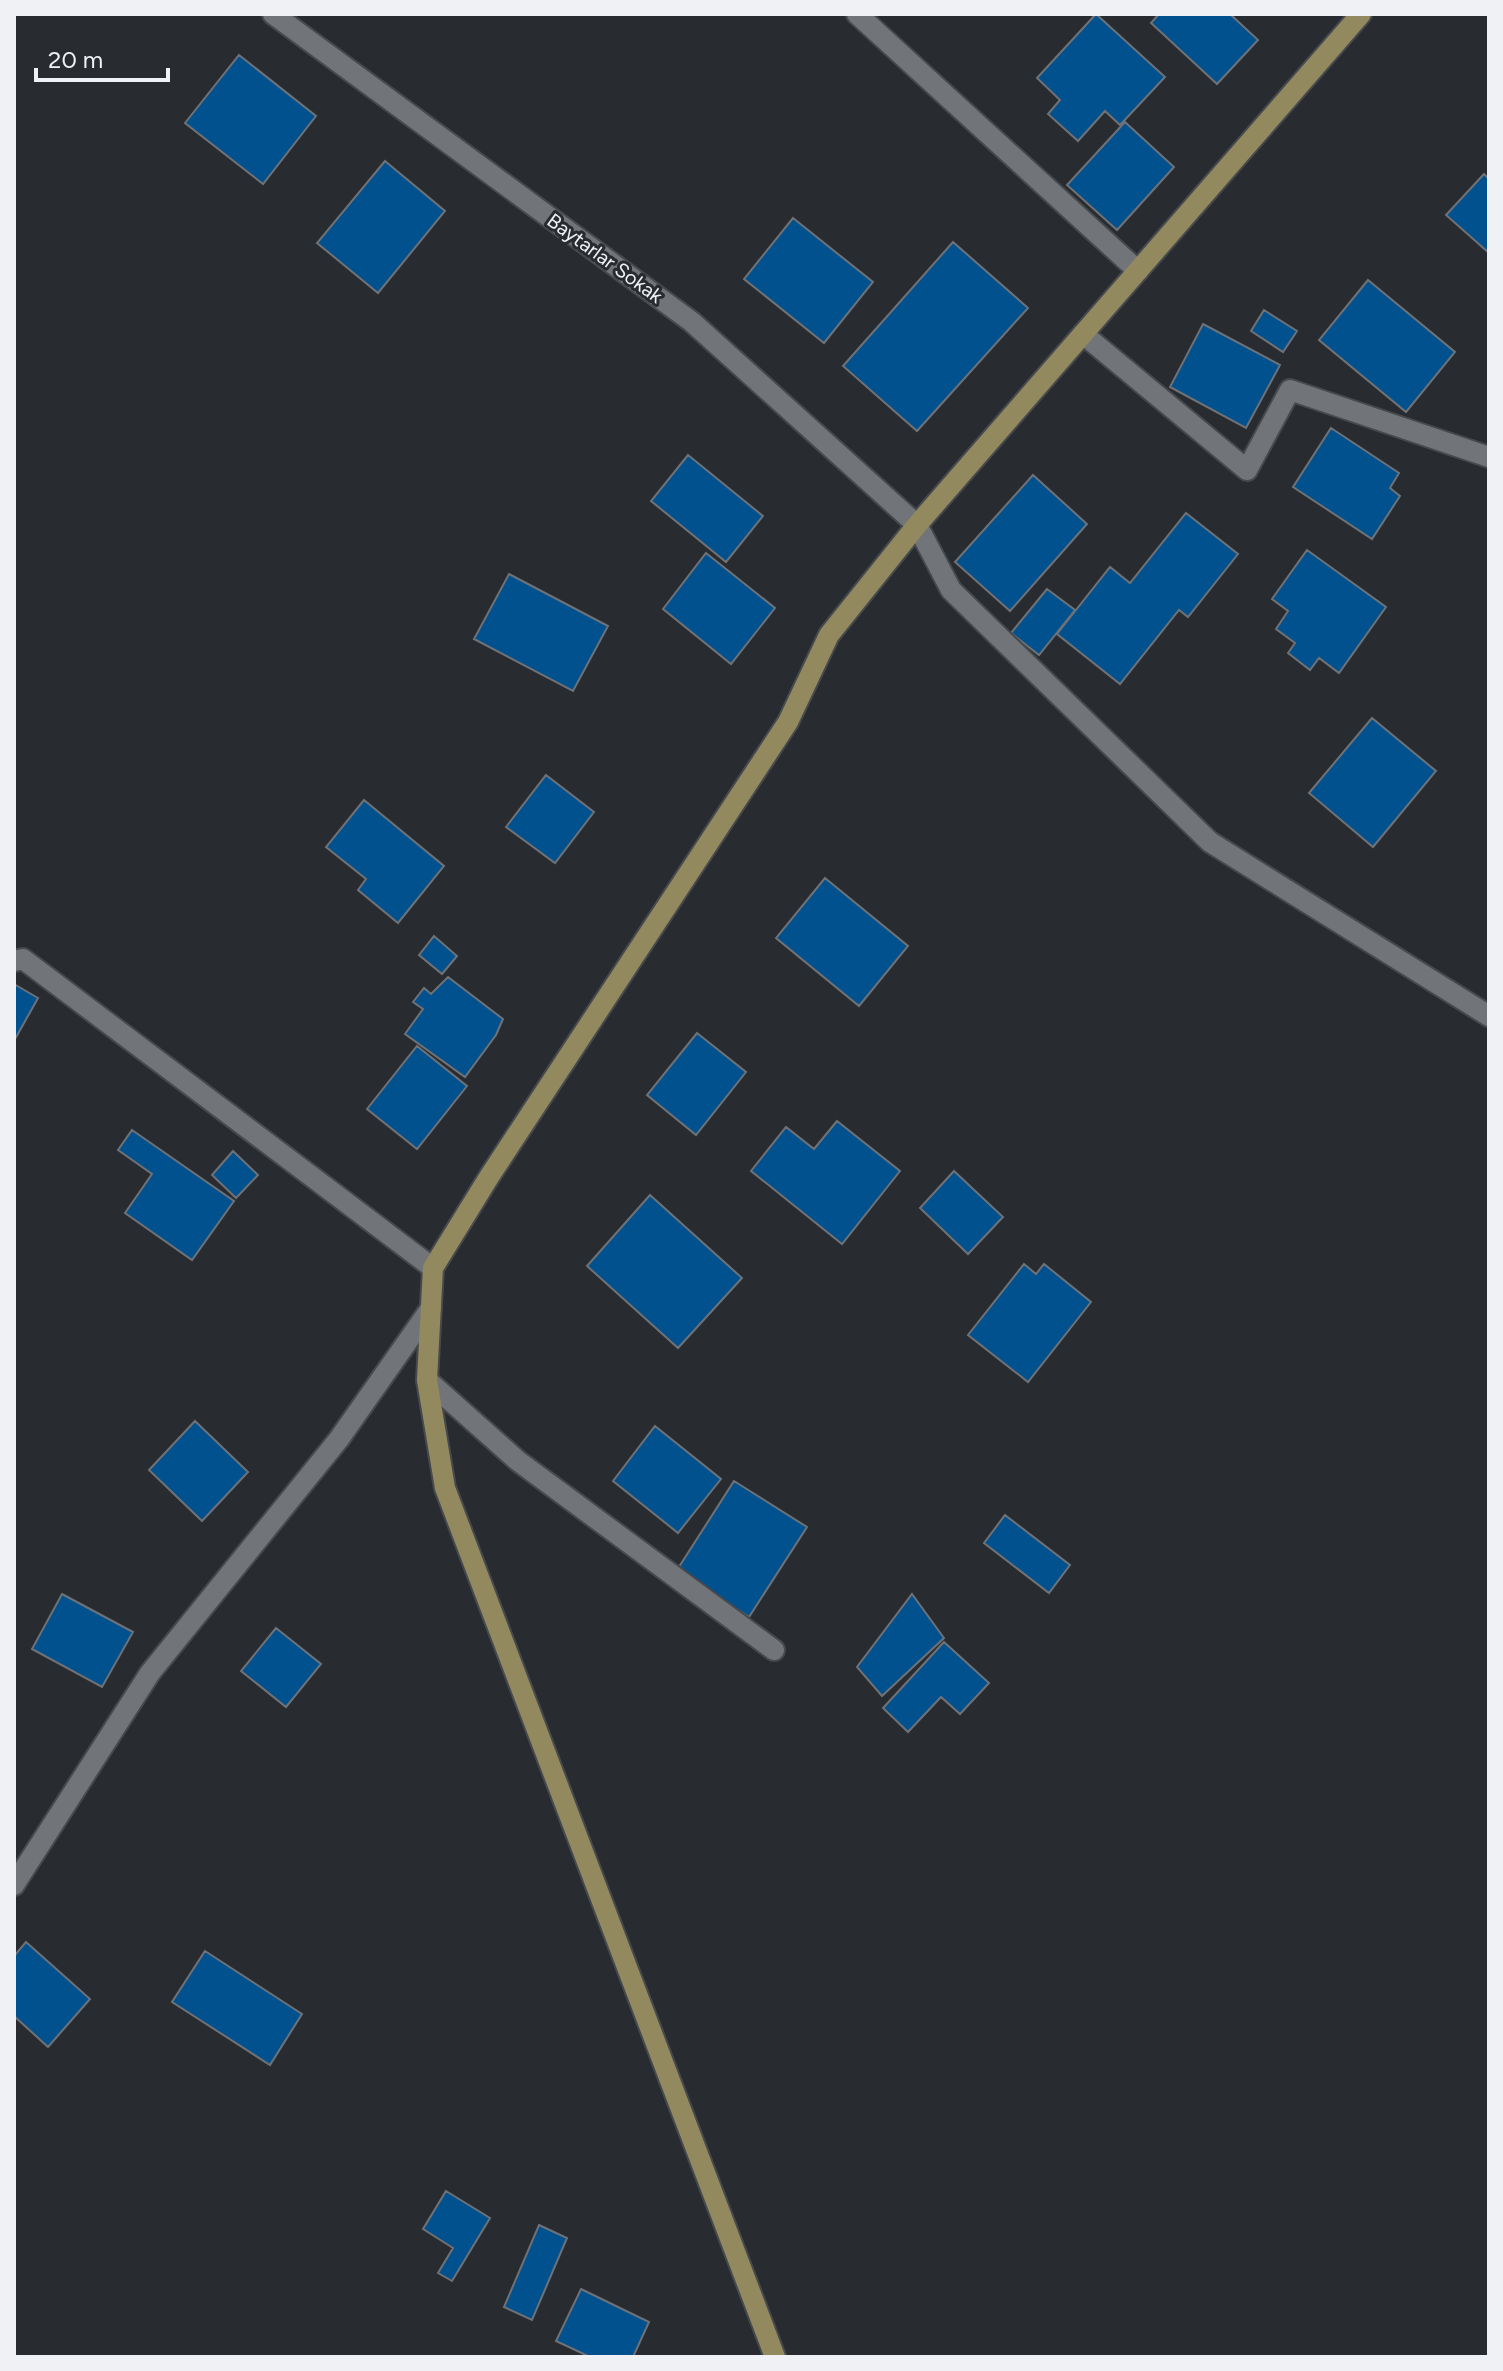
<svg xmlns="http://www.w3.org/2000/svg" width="1503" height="2371" font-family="Figtree,sans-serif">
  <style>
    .building { fill: #02518f; stroke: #6e7277; stroke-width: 2 }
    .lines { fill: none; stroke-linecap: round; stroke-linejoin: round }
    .minor-casing { stroke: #46494d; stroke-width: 24 }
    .tertiary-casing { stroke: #46494d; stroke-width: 24 }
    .secondary-casing { stroke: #46494d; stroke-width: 24 }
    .minor { stroke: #71757a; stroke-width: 20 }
    .tertiary { stroke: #71757a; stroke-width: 20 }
    .secondary { stroke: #92895e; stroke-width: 20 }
    .labels { text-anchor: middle; stroke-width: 6; stroke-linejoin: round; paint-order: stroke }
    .street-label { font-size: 20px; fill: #eff1f4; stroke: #282b2f }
  </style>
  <rect width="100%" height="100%" fill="#282b2f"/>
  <!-- building -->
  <path class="building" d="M1096,14L1165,77L1120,125L1105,111L1078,141L1048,114L1060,100L1037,78Z
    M1159,14H1230L1258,40L1217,84L1151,23Z
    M239,55L316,116L263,184L185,123Z
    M1125,122L1174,167L1117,230L1067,185Z
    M385,161L445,211L378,293L317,243Z
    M1484,174L1489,179V253L1446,215Z
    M793,218L873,282L824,343L744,279Z
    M953,242L1028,308L917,431L843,366Z
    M1368,280L1455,352L1406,412L1319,340Z
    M1264,310L1297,331L1283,352L1251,331Z
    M1203,324L1280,365L1246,428L1170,387Z
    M1331,428L1399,473L1390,488L1400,496L1372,539L1293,487Z
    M688,455L763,516L726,562L651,501Z
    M1033,475L1087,524L1010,611L955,562Z
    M1186,513L1238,554L1188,617L1179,610L1120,684L1057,634L1110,567L1130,583Z
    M1307,550L1386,607L1339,673L1319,658L1310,670L1288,653L1295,643L1276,629L1288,611L1272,599Z
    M706,553L775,608L731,664L663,609Z
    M509,574L608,626L573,691L474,639Z
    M1047,589L1075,610L1039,655L1011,633Z
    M1372,718L1436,771L1373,847L1309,793Z
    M546,775L594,812L555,863L506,827Z
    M364,800L444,866L398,923L358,890L366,879L326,847Z
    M825,878L908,946L859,1006L776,938Z
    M434,936L457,956L442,974L419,955Z
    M448,977L503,1019L496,1035L465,1077L405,1034L423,1009L413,1002L424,988L431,994Z
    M14,984L38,998L14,1041Z
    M697,1033L746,1072L696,1135L647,1095Z
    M417,1046L467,1086L417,1149L367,1109Z
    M837,1121L900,1171L842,1244L751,1171L786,1127L814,1149Z
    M132,1130L234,1201L192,1260L125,1213L152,1174L118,1150Z
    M233,1151L258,1175L236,1198L212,1175Z
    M954,1171L1003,1217L968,1254L920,1208Z
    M650,1195L742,1278L678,1348L587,1266Z
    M1024,1264L1036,1274L1044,1264L1091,1302L1028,1382L968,1335Z
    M195,1421L248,1472L202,1521L149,1470Z
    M655,1426L721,1479L678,1533L613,1481Z
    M734,1481L807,1527L749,1617L677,1570Z
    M1005,1515L1070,1565L1049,1593L984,1543Z
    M62,1594L133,1632L102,1687L32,1649Z
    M912,1594L944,1638L882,1696L857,1667Z
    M276,1628L321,1664L286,1707L241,1671Z
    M944,1642L989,1683L960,1714L941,1697L908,1732L883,1708Z
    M26,1942L90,1999L48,2047L14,2016V1956Z
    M205,1951L302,2014L270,2065L172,2002Z
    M446,2191L490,2218L452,2281L438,2273L453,2248L423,2229Z
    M539,2225L567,2238L532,2320L504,2307Z
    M581,2289L649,2322L633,2357H590L556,2341Z"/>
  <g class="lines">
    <defs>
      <path id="minor" d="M857,14L1138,271
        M1083,334L1247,470L1290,390L1489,457
        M917,525L951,590L1210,842L1489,1016
        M14,961L23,959L433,1268
        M427,1380L518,1461L774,1650
        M14,1885L150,1673L339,1439L431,1308"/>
      <path id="tertiary" d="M273,14L692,322L917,525"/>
      <path id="secondary" d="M775,2357L445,1488L427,1380L433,1268L489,1177L788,722L829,635L917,525L1361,14"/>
    </defs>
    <!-- minor casing -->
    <use href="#minor" class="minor-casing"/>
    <!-- tertiary casing -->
    <use href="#tertiary" class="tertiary-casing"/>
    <!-- secondary casing -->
    <use href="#secondary" class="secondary-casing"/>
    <!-- minor -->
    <use href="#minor" class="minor"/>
    <!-- tertiary -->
    <use href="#tertiary" class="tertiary"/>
    <!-- secondary -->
    <use href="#secondary" class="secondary"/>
  </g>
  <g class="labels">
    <!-- street labels -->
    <g class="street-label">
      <text transform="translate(605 258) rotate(36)" y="7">Baytarlar Sokak</text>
    </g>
  </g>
  <!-- border -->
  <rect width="1503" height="2371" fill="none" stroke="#eff1f4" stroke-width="32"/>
  <!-- scale -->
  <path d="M36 68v12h132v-12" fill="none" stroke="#eff1f4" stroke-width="4"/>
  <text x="48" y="68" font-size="24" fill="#eff1f4" stroke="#282b2f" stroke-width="6" paint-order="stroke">20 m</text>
</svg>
